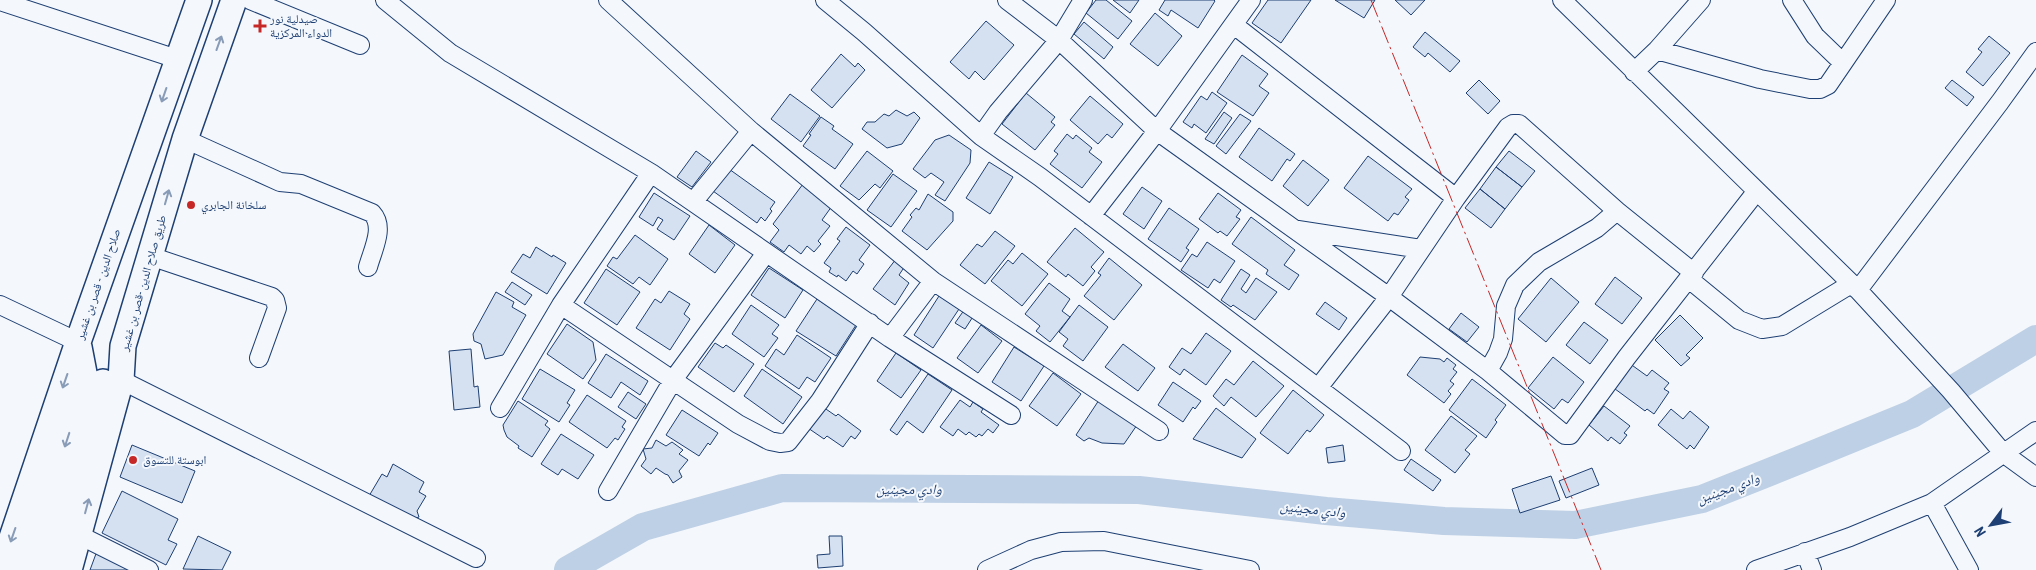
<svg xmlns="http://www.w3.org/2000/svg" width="2036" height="570" font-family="'Roboto Condensed','Noto Naskh Arabic',sans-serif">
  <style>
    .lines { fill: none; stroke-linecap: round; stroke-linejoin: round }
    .river { stroke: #bed0e5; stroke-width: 28 }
    .building { fill: #d5e0f0; stroke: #1d3f73 }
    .minor-casing { stroke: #1d3f73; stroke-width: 20 }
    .highway-casing { stroke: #1d3f73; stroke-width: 28 }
    .minor { stroke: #f4f7fb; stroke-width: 18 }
    .highway { stroke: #f4f7fb; stroke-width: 25 }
    .power { stroke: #c62828; stroke-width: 1; stroke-dasharray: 18 4 2.5 4; stroke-linecap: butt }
    .oneway { stroke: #889bb7 }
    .poi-dot { fill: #c62828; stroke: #f4f7fb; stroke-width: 2 }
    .labels { text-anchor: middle; stroke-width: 4; stroke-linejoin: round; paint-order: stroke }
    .poi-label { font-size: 12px; fill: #1d3f73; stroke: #f4f7fb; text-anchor: start }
    .street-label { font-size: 12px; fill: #1d3f73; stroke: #f4f7fb }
    .water-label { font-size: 14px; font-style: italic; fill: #1d3f73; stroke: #f4f7fb }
  </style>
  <rect width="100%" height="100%" fill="#f4f7fb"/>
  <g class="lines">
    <!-- river -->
    <path class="river" d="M568,570L643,527L782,488L1139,490L1326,511L1444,521L1575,525L1702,499L1797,461L1912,414L2036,339"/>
  </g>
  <!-- building -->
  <path class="building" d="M1096,0H1106L1132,21L1118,39L1086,13Z
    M1113,0H1139L1130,13Z
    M1165,0H1214L1215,1L1198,28L1171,10L1168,16L1159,10Z
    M1268,0H1311L1281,43L1252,23Z
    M1335,0H1375L1364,18Z
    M1395,0H1425L1411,15Z
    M1155,13L1182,36L1158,66L1130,44Z
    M986,21L1014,45L984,80L975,71L969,79L950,62Z
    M1084,22L1113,47L1104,59L1074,34Z
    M1425,32L1460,61L1450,72L1428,53L1425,57L1413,47Z
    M1989,36L2010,53L1983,86L1966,72L1982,52L1978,49Z
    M841,54L855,67L858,63L865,70L832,108L811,90Z
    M1242,55L1268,74L1259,86L1269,93L1253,116L1217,92Z
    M1479,80L1500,101L1488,114L1466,93Z
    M1952,80L1974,97L1967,106L1945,88Z
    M1212,92L1227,103L1206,133L1194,124L1192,128L1183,122L1201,96L1207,100Z
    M1026,93L1055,117L1051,122L1055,125L1035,150L1002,124Z
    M790,94L820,116L801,142L771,119Z
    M1090,96L1123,124L1112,138L1107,134L1098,144L1070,120Z
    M896,110L907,116L914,112L920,118L902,144L887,148L862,129L867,122H875L884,114L889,116Z
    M1224,112L1232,118L1214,144L1205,139Z
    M1240,114L1251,121L1226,154L1216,146Z
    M821,117L834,126L832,129L853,144L835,169L803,146L811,135L809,134Z
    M1259,128L1295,154L1290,161L1287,159L1272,181L1239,157Z
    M1067,134L1073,139L1076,135L1092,148L1089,152L1102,162L1082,188L1050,164L1058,154L1054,151Z
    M949,135L971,150L970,163L945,201L935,195L944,182L931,173L925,178L913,169L935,140Z
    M696,151L711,162L692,187L677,177Z
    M867,151L893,171L880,188L875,184L859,200L840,186Z
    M1509,151L1535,171L1522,187L1496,167Z
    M1368,156L1412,189L1405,197L1409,200L1398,215L1394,213L1388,221L1344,188Z
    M1303,160L1329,180L1308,206L1283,186Z
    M989,162L1013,177L990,214L966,198Z
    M1496,167L1522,187L1505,209L1480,189Z
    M729,169L775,202L770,209L772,211L765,221L761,217L757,223L713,191Z
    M893,174L917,191L891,227L867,210Z
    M803,184L832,206L822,220L830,226L818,241L821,244L814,252L807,246L801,254L789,245L784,252L770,242L779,230L773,224Z
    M1142,187L1162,201L1144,229L1123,214Z
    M1480,189L1505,209L1491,228L1465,208Z
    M654,193L690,216L674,240L657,229L663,220L658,217L653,226L639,217Z
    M1218,193L1241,210L1236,217L1240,219L1227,236L1220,231L1218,233L1199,219Z
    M928,194L953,212V221L927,250L902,231L912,217L910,215L916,208L919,210Z
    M1169,208L1199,229L1186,248L1189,250L1181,262L1148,239Z
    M1251,217L1295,250L1284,265L1299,275L1289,290L1266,274L1268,270L1232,244Z
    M709,225L735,245L715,273L689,254Z
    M846,227L870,245L859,260L864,264L857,274L853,271L846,281L838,275L837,277L829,272L831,268L824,263L840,241L837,239Z
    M1075,228L1104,252L1091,267L1095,271L1083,286L1068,274L1066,277L1047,262Z
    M995,231L1015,246L985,284L960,265L977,244L982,247Z
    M635,235L668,259L650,285L639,277L633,284L607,266L613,257L617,259Z
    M1207,242L1235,261L1220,283L1214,279L1208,288L1181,270L1192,254L1197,257Z
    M536,247L552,257L553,255L566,263L547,294L511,272L523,254L530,258Z
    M1022,253L1048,274L1022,306L991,281L1008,260L1013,264Z
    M1109,258L1142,285L1114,320L1084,296L1101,275L1098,273Z
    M896,259L905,266L899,275L909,283L895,305L873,289Z
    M769,268L803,290L785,318L751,295Z
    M606,269L640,292L617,325L584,303Z
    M1241,269L1250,275L1241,289L1246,293L1256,278L1277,292L1255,320L1233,305L1231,307L1221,300Z
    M1615,277L1642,298L1622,324L1595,304Z
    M1551,278L1579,302L1546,342L1518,319Z
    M512,282L532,295L525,305L505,292Z
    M1049,283L1070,299L1062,311L1070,317L1050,342L1036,331L1040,326L1025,314Z
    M669,291L690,304L684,314L690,319L670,350L636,328L655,299L661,303Z
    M496,292L514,302L512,307L526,315L503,355L485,359L481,344L474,341L473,334Z
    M939,296L959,309L933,348L914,335Z
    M817,299L856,325L836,356L796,331Z
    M1325,302L1347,318L1339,330L1316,314Z
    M751,305L779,325L772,334L778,338L764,357L732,334Z
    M1079,305L1108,327L1083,361L1063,346L1068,339L1059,332Z
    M967,306L976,312L965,329L955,323Z
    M1461,313L1479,327L1467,342L1449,329Z
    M1680,315L1703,338L1686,355L1690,358L1681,366L1655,340Z
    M1584,322L1608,340L1590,364L1566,345Z
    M567,324L593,342L596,360L583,379L547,354Z
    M981,325L1002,341L978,373L957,358Z
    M1206,333L1231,351L1206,385L1184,369L1180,375L1169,367L1182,348L1191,354Z
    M797,335L831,358L815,382L807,377L799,389L765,366L776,349L784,355Z
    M715,343L723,348L726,345L754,364L734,392L698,367Z
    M1123,344L1155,368L1138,391L1105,367Z
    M1014,347L1044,366L1021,401L992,382Z
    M471,349L474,387L478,386L480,407L454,410L449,351Z
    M896,353L921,370L901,398L877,381Z
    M606,354L648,381L640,395L621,382L611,398L588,383Z
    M1420,357L1440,359L1444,362L1447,358L1456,365L1453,369L1457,372L1450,381L1454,384L1448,391L1451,394L1444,403L1407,375Z
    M1553,357L1584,382L1568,403L1562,399L1554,409L1528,388Z
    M1253,361L1284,386L1256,417L1231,397L1224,406L1213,396L1226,379L1234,385Z
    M1629,363L1647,376L1652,370L1669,383L1664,389L1669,392L1654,414L1647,409L1645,411L1611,386Z
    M540,369L575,390L567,403L570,405L559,422L522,399Z
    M762,369L802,397L783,424L744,396Z
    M1053,373L1081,394L1057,426L1029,406Z
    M928,374L952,390L923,433L907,421L897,435L890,430Z
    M1472,379L1506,405L1495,420L1497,422L1486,438L1449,410Z
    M1173,382L1201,401L1195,409L1193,407L1183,422L1158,405Z
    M1293,390L1324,415L1310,432L1307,430L1288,454L1260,433Z
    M628,392L646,404L636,419L618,407Z
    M587,395L626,421L622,427L625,429L618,440L615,438L607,448L569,422Z
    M960,400L970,407L973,402L983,409L981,412L999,425L993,433L988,429L982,436L979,434L976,437L969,432L966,435L958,429L953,436L940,427Z
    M1099,400L1137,425L1124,444L1102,443L1089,438L1084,441L1076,435Z
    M518,401L548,421L545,425L550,429L532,457L518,448L519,446L507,437L504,430L503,425Z
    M1604,406L1630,426L1624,433L1627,435L1620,444L1611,437L1608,441L1589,425Z
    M823,407L836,416L838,414L861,431L855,439L851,436L843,447L827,436L824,439L808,428Z
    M1216,408L1256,439L1242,458L1193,439Z
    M1671,409L1683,419L1690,411L1709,427L1694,449L1690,445L1687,449L1658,425Z
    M682,410L718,433L710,445L708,443L699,456L666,435Z
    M1451,416L1477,436L1465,450L1470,454L1455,473L1425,450Z
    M561,434L594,455L578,479L562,469L558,475L541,464Z
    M656,440L666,446L672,442L683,450L679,454L688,460L679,471L682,477L673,483L668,475L665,474L656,468L651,474L641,466L646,459L643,449L652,448Z
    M132,445L195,471L182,503L120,477Z
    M1343,445L1345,461L1328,463L1326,448Z
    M1411,459L1441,480L1433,491L1404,470Z
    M393,464L424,482L419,492L426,496L417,511L419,517L412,520L369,496L382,474L387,477Z
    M1592,468L1599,485L1566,498L1559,481Z
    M1551,476L1560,500L1520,513L1512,489Z
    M122,491L178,519L168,540L177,544L166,565L102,533Z
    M198,536L231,552L222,570L183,569Z
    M829,536H842L843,566L818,568L817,555L830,554Z
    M97,551L134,570H90Z"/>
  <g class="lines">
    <defs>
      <path id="minor" d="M250,0L360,45
        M385,0L450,53L651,173L890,338L1011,415
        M608,0L751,131
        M825,0L864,32L981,136L1040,177L1401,451
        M1007,0L1059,40L1083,0
        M1562,0L1858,290L1951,391L2003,453L2036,477
        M1792,0L1815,36L1843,63
        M0,1L177,59
        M1234,25L1456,198
        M1657,50L1760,79L1810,89H1820L1828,85L1886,0
        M1634,72L1657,50L1701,0
        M981,136L998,112L1059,40L1157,131L1389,297L1488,371L1565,435H1570L1627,357L1756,192
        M185,139L280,182L301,184L372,213C385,227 373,249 368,267
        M694,201L751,131L933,281L1159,431
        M1091,216L1157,131L1251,0
        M1298,230L1421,249
        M150,256L272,297L275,300L277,308L259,358
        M1689,279L1739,320L1762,329L1782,326L1851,284
        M1858,290L2000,102L2036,52
        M0,305L78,342
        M561,305L738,424L770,441L780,443L788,442L820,401L870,323
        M890,338L933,281
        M1488,371L1498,353L1503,339L1506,306L1515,285L1539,262L1597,228L1617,211L1694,273
        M121,380L476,558
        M1318,388L1389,297L1456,198L1508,127L1513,124H1519L1617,211
        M500,408L561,305L651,173
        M608,491L673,380L766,253
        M1932,503L1969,570
        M79,535L149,570
        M1805,552L1812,570
        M987,570L1031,550L1061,542L1104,541L1250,570
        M1756,570L1850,537L1932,503L2036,431"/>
      <path id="highway" d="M1,570L78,342L199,0
        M25,570L82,392L84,373L79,347
        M50,570L103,382
        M69,570L121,380L123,346L185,139L234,0"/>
    </defs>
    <!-- minor casing -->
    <use href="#minor" class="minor-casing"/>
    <!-- highway casing -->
    <use href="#highway" class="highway-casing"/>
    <!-- minor -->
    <use href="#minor" class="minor"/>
    <!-- highway -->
    <use href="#highway" class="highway"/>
    <!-- power -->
    <path class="power" d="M1371,0L1601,570"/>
  </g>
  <!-- one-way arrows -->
  <defs><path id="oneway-shaft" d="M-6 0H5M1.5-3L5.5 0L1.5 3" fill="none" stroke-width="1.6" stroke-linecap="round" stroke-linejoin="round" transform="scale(1.25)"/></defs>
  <g class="oneway">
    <use href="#oneway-shaft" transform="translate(219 43) rotate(-70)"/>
    <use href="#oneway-shaft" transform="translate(164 95) rotate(109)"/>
    <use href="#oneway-shaft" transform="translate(167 197) rotate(-74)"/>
    <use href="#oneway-shaft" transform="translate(65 381) rotate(109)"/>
    <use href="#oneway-shaft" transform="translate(67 440) rotate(108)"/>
    <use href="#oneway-shaft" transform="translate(87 506) rotate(-75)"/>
    <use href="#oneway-shaft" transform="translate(13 535) rotate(109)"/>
  </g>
  <!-- markers -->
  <g class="poi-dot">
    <path d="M257.5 18.5h5v5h5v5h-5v5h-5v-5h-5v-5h5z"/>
    <circle cx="191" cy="205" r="5"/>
    <circle cx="133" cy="460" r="5"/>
  </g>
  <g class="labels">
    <!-- poi labels -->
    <g class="poi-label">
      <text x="270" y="23">صيدلية نور<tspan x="270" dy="14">الدواء المركزية</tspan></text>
      <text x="201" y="209">سلخانة الجابري</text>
      <text x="143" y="464">ابوستة للتسوق</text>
    </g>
    <!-- street labels -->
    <g class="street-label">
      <text transform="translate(143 283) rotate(-74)" y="4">طريق صلاح الدين -قصر بن غشير</text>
      <text transform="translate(98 284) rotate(-71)" y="4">صلاح الدين - قصر بن غشير</text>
    </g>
    <!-- water labels -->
    <g class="water-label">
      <text transform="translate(1728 488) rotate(-20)" y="5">وادي مجينين</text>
      <text x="909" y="494">وادي مجينين</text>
      <text transform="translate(1313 509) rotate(6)" y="5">وادي مجينين</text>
    </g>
  </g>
  <!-- north arrow -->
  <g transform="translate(1991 525) rotate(238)" stroke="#f4f7fb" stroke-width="4" paint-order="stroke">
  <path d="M0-4L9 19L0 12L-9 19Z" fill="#1d3f73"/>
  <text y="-8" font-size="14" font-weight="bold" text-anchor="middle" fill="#1d3f73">N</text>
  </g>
</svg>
